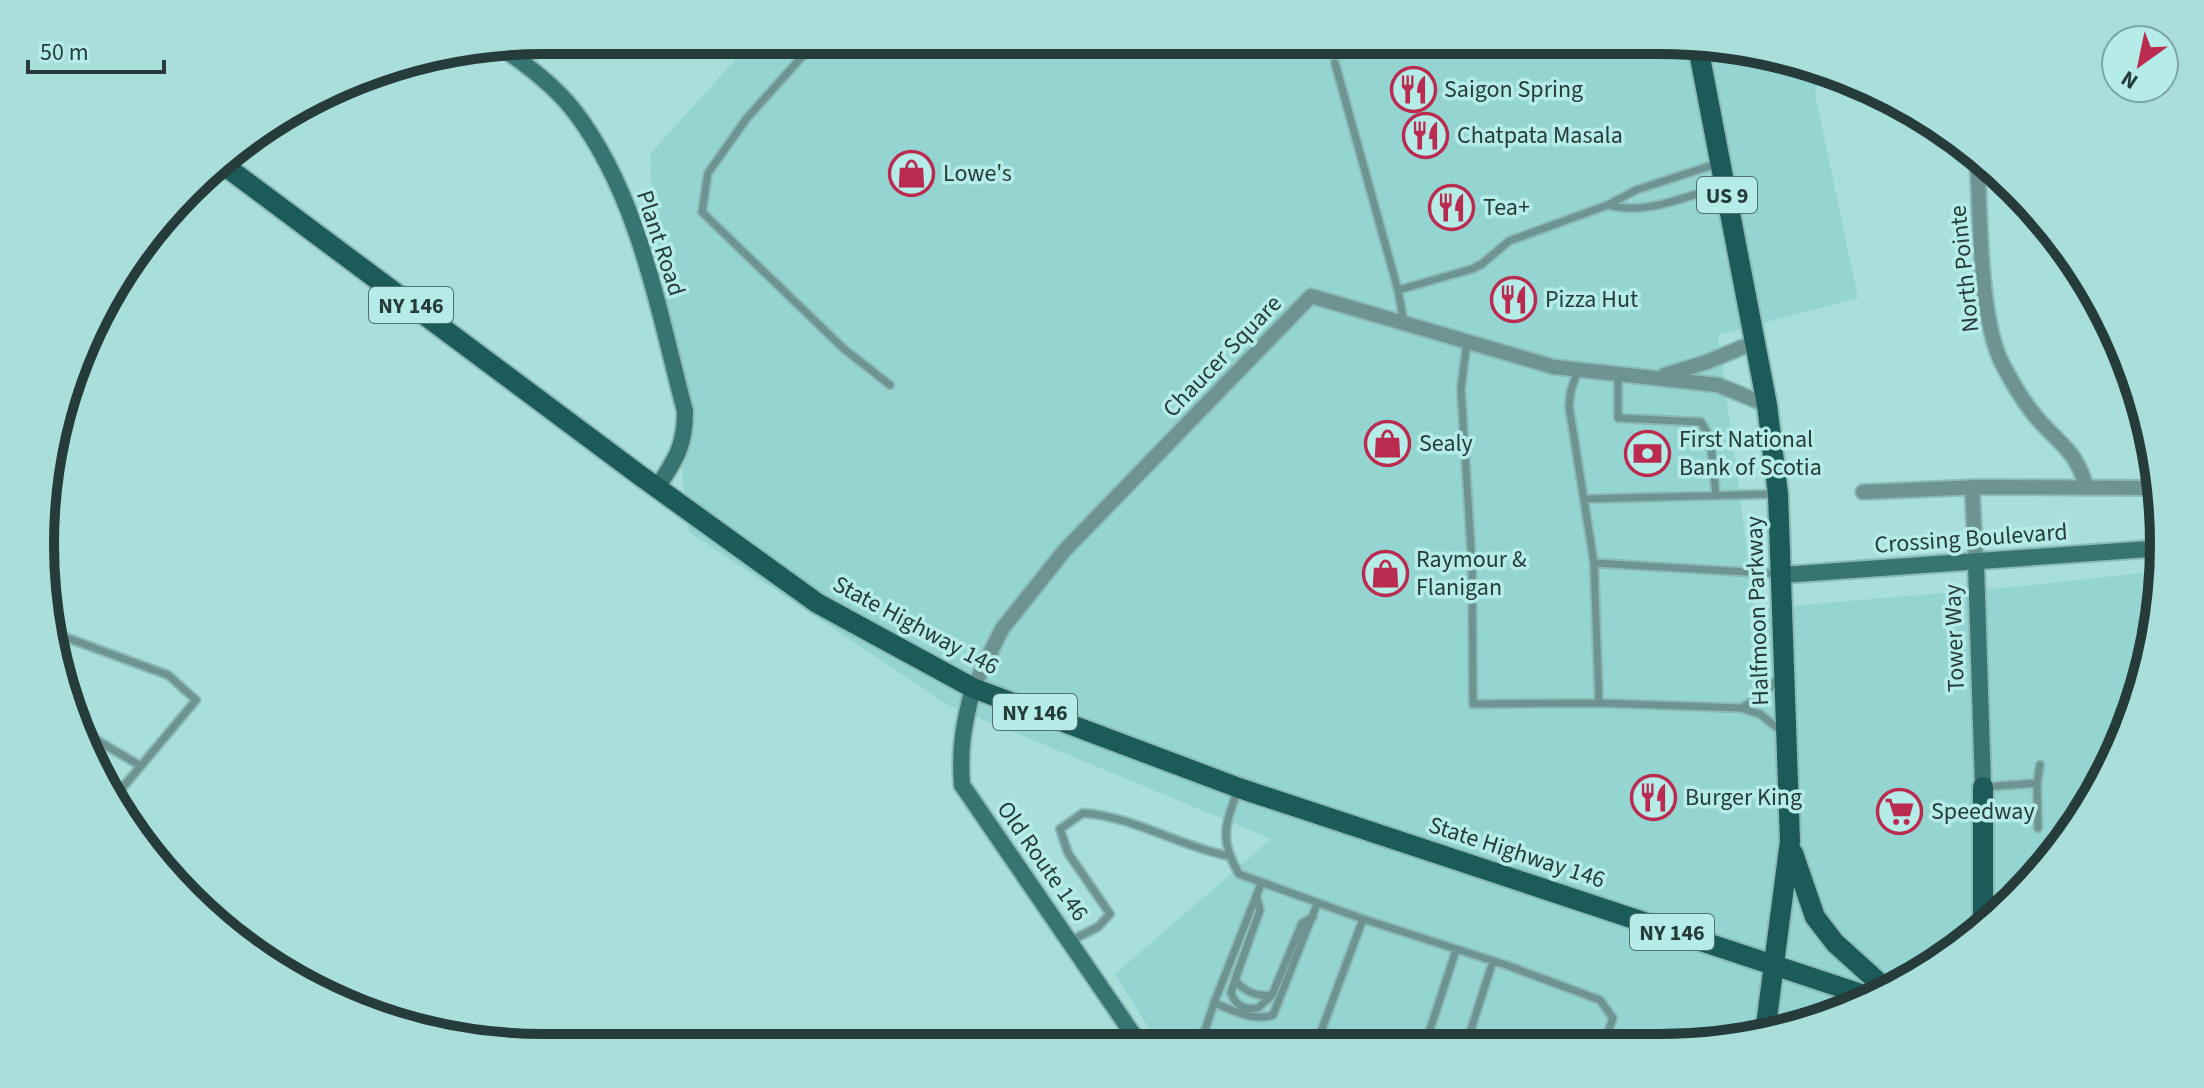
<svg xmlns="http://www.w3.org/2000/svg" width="2204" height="1088" font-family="'Source Sans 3',sans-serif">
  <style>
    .built { fill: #94d5d1 }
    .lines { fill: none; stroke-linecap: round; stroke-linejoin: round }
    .lane-casing { stroke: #8bbbb8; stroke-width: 11 }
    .street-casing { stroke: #8bbbb8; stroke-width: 18 }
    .secondary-casing { stroke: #8bbbb8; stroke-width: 20 }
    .primary-casing { stroke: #8bbbb8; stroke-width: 24 }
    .lane { stroke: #6e9491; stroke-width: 7 }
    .street { stroke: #6e9491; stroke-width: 14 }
    .secondary { stroke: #377572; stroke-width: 16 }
    .primary { stroke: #1b5c5a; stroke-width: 20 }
    .labels { text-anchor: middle; stroke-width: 7; stroke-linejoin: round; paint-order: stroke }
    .shield { fill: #b5ece8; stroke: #51716f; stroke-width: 2 }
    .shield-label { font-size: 22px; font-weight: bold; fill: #263c3b }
    .poi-label { font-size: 24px; fill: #263c3b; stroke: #b5ece8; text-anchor: start }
    .street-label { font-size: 24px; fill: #263c3b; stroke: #b5ece8 }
    .rim { fill: none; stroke: #263c3b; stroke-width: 10 }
  </style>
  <rect width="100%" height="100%" fill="#a8dfdb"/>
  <!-- built -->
  <path class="built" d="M753,40H1660L1819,72L1815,94L1858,298L1718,335L1755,609L2014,587L2159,571L2125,737L2060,850L1967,944L1853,1009L1726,1044L1160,1046L1115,974L1271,839L946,704L689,532L654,230L650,154Z"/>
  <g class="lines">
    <defs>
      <path id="lane" d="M817,40L747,118L708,173L702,212L844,349L890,385
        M1335,63L1398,290L1404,323
        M1608,205C1645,216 1686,196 1722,186
        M1398,290L1472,269L1482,264L1509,241L1608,205L1636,190L1716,164
        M1467,341L1461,389L1472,565L1473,704L1599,703
        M1578,370L1571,390L1569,406L1594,563L1780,574
        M1618,374V418L1701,422L1710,438L1716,495
        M1584,499L1774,494
        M1594,563L1599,703L1741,708L1760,714L1781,731
        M51,632L168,675L196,700L114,798
        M1741,708L1764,695L1779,677
        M81,731L141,766
        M1985,787L2037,783
        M1238,789C1225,826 1219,839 1239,874L1363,919
        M2038,828L2037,783L2040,765
        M1261,884L1214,1003C1233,1010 1253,1022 1273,1015L1317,904
        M1257,898L1260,910L1235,980C1245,992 1256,997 1272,995L1302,923L1313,917
        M1070,941L1098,927L1110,914L1068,853L1060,829L1083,813C1135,817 1178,846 1229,856
        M1235,980L1231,993C1236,1006 1244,1010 1258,1008L1272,995
        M1214,1003L1205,1030L1213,1043L1220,1045
        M1316,1045L1363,919L1506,965L1600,1000L1613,1018L1604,1044
        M1425,1045L1456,950
        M1466,1045L1493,961"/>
      <path id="street" d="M518,59L548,40
        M1977,161C1981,216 1978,321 2004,367C2013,384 2024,403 2037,418C2060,445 2075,449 2086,486
        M1665,375L1707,362L1755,342
        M1972,487L1976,563
        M1863,492L1980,487L2153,488
        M973,688L1002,629L1065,550L1311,296L1554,367L1718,385L1767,405"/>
      <path id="secondary" d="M501,47C528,66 555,86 575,112C639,196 658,310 685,411C685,446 676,459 657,488
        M1976,563L1983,787
        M1782,575L2163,548
        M973,688C964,723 959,748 962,785L1141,1046"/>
      <path id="primary" d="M1698,47L1767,405L1778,494L1790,841L1765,1033
        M221,163L638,474L817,603L973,688L1239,788L1873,998
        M1983,787V927
        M1793,853L1815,917L1835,943L1887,990"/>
    </defs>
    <!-- lane casing -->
    <use href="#lane" class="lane-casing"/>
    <!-- street casing -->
    <use href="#street" class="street-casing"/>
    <!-- secondary casing -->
    <use href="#secondary" class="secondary-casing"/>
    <!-- primary casing -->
    <use href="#primary" class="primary-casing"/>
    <!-- lane -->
    <use href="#lane" class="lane"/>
    <!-- street -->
    <use href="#street" class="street"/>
    <!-- secondary -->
    <use href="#secondary" class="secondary"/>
    <!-- primary -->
    <use href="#primary" class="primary"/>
  </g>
  <!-- icons -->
  <defs>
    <symbol id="restaurant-ring" viewBox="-11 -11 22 22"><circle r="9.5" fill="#b5ece8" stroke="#bb2b50" stroke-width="1.5"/><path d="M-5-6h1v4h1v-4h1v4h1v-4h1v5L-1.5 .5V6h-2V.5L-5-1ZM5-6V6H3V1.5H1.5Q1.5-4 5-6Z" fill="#bb2b50"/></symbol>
    <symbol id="shop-ring" viewBox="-11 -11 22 22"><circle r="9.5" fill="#b5ece8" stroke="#bb2b50" stroke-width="1.5"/><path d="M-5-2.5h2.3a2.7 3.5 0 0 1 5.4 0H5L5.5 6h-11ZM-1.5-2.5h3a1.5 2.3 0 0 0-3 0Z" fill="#bb2b50"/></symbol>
    <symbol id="bank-ring" viewBox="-11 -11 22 22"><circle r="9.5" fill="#b5ece8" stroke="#bb2b50" stroke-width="1.5"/><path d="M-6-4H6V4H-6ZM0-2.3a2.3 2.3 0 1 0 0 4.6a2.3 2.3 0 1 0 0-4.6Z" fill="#bb2b50"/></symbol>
    <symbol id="supermarket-ring" viewBox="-11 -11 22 22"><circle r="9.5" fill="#b5ece8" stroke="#bb2b50" stroke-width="1.5"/><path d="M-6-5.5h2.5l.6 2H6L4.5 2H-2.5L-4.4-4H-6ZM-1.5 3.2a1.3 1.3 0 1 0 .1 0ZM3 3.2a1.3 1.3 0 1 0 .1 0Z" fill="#bb2b50"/></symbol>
  </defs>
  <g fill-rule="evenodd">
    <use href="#restaurant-ring" x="1388" y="64" width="51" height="51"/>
    <use href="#restaurant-ring" x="1400" y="110" width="51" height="51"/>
    <use href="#shop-ring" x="886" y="148" width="51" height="51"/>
    <use href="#restaurant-ring" x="1426" y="182" width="51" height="51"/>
    <use href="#restaurant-ring" x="1488" y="274" width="51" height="51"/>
    <use href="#shop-ring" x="1362" y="418" width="51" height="51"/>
    <use href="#bank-ring" x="1622" y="428" width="51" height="51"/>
    <use href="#shop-ring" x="1360" y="548" width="51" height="51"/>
    <use href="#restaurant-ring" x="1628" y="772" width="51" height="51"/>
    <use href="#supermarket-ring" x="1874" y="786" width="51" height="51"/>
  </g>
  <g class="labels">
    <!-- shield labels -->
    <g class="shield">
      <rect x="1697" y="177" width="60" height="36" rx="6"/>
      <rect x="369" y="287" width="84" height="36" rx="6"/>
      <rect x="993" y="694" width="84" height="36" rx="6"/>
      <rect x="1630" y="914" width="84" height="36" rx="6"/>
    </g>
    <g class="shield-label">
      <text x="1727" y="203">US 9</text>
      <text x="411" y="313">NY 146</text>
      <text x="1035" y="720">NY 146</text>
      <text x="1672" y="940">NY 146</text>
    </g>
    <!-- poi labels -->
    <g class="poi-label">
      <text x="1444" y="97">Saigon Spring</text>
      <text x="1457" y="143">Chatpata Masala</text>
      <text x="943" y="181">Lowe's</text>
      <text x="1483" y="215">Tea+</text>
      <text x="1545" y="307">Pizza Hut</text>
      <text x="1679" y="447">First National<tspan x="1679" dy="28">Bank of Scotia</tspan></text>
      <text x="1419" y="451">Sealy</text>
      <text x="1416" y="567">Raymour &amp;<tspan x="1416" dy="28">Flanigan</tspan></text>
      <text x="1685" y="805">Burger King</text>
      <text x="1931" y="819">Speedway</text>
    </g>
    <!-- street labels -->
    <g class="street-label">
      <text transform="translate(661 243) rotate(72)" y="8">Plant Road</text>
      <text transform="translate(1964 269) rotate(-96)" y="8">North Pointe</text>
      <text transform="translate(1222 356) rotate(-46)" y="8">Chaucer Square</text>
      <text transform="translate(1971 538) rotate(-4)" y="8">Crossing Boulevard</text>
      <text transform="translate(1757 611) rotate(-92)" y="8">Halfmoon Parkway</text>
      <text transform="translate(916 625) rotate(28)" y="8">State Highway 146</text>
      <text transform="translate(1954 638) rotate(-92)" y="8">Tower Way</text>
      <text transform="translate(1517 852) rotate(18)" y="8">State Highway 146</text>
      <text transform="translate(1043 861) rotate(55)" y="8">Old Route 146</text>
    </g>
  </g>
  <!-- crop -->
  <path d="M0 0H2204V1088H0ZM544 54H1660A490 490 0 0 1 2150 544V544A490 490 0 0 1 1660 1034H544A490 490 0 0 1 54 544V544A490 490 0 0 1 544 54Z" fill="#aadeda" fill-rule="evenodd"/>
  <path class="rim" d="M544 54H1660A490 490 0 0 1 2150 544V544A490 490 0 0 1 1660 1034H544A490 490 0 0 1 54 544V544A490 490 0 0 1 544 54Z"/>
  <!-- north arrow -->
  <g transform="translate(2140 64) rotate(213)"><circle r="38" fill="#b5ece8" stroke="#7ca6a3" stroke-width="2"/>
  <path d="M0-6L14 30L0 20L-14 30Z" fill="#bb2b50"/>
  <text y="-12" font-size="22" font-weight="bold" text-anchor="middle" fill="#263c3b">N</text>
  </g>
  <!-- scale -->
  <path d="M28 60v12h136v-12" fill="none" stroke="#263c3b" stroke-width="4"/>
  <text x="40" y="60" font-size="24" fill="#263c3b" stroke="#b5ece8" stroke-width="6" paint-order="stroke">50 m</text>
</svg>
